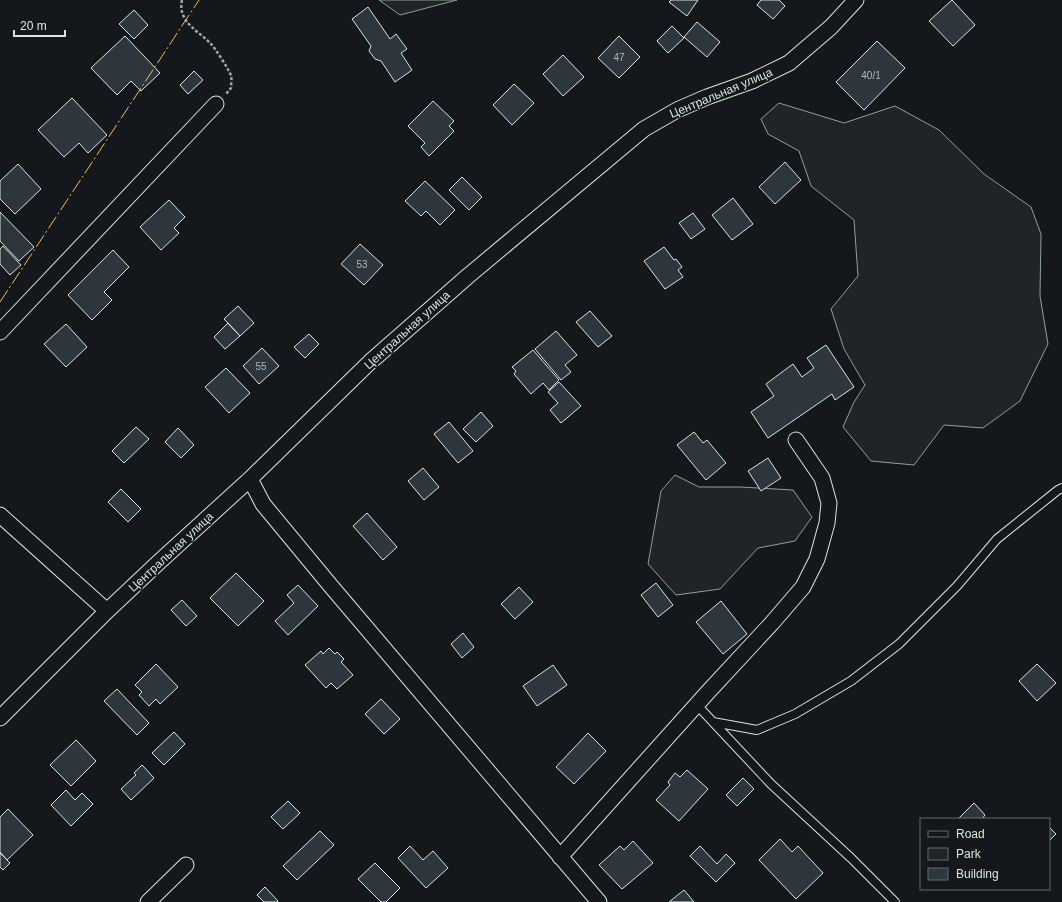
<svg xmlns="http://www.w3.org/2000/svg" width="1062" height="902" font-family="Arial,sans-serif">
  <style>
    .green { fill: #202428; stroke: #939e99 }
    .building { fill: #2c363c; stroke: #d8e6dc }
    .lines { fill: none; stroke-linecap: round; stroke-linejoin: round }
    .lane-casing { stroke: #d8e6dc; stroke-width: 10 }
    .street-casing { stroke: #d8e6dc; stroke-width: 17 }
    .path { stroke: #9da8a2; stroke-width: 2.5; stroke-dasharray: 3 2; stroke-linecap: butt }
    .lane { stroke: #14181c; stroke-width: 8 }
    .street { stroke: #14181c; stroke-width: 15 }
    .power { stroke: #ffb74d; stroke-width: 1; stroke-dasharray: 14 3 2 3; stroke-linecap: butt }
    .labels { text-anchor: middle; stroke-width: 3; stroke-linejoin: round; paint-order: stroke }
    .number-label { font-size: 10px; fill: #adbab4 }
    .street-label { font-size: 12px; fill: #d8e6dc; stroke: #14181c }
  </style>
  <rect width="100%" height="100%" fill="#14181c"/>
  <!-- green -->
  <path class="green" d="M379,0H457L400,15Z
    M779,103L844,123L895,106L939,130L984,174L1031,207L1041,234L1040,296L1048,344L1020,401L983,428L944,425L914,465L871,461L843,427L854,402L865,385L844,349L831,309L858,276L854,220L811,186L799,151L768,134L761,119Z
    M675,475L699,487H740L793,490L812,517L795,541L758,548L720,589L676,595L648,564L661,491Z"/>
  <!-- building -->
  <path class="building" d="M671,0H698L687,16L669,2Z
    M761,0H779L785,6L773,19L757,5Z
    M952,0L975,25L953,46L929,21Z
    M368,7L390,39L396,34L407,49L401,53L412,70L395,82L381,61L375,59L369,51L371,46L352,19Z
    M134,10L148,25L134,39L119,24Z
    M697,22L720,42L707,57L684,37Z
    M672,26L684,38L668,53L657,41Z
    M125,36L160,73L141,91L131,81L117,95L91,68Z
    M619,36L640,57L619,78L598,58Z
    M877,41L905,68L864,110L836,82Z
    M563,55L584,77L563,96L543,74Z
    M194,71L203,80L188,94L180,85Z
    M514,84L534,103L512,125L493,105Z
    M72,98L107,135L88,153L79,143L64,157L38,130Z
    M433,101L454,121L449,126L454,131L429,156L421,147L425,143L408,126Z
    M785,162L801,180L775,204L759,187Z
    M18,164L41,189L15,214L0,199V181Z
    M462,177L482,197L469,210L449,190Z
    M425,181L455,210L440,225L426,211L421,216L405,201Z
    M733,198L753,224L732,240L712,215Z
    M169,200L185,217L174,228L179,233L161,250L140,227Z
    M0,212L34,247L19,261L0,241Z
    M693,213L705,229L691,239L679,223Z
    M360,244L383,265L364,285L341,264Z
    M3,246L21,265L10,275L0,264V249Z
    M664,247L674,260L676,259L682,267L678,270L683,277L665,289L644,261Z
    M113,250L129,267L104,292L112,300L92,320L68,295Z
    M238,306L254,323L240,336L224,319Z
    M590,311L612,336L598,347L576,322Z
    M228,323L240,336L225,349L214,337Z
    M66,324L87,347L66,367L44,344Z
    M556,331L577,355L565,365L571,372L561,380L535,349Z
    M309,334L319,344L305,358L294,347Z
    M826,345L854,387L835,400L832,394L768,438L751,412L774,396L766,384L793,364L802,377L814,368L807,358Z
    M262,348L279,366L259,384L243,366Z
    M533,350L559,380L549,390L543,383L531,394L514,374L516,371L512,367Z
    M226,368L250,393L229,413L205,387Z
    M559,382L581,406L561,423L550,410L558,403L548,392Z
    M481,412L493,426L476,442L463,429Z
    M449,422L473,451L458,463L434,434Z
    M136,427L149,439L124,463L112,451Z
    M178,428L194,445L181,458L165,442Z
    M694,432L703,443L707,440L726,463L706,480L677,445Z
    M768,458L781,478L761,491L748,471Z
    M423,468L439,487L424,500L408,481Z
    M121,489L141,509L128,522L108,502Z
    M367,513L397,547L383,560L353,526Z
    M236,573L264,601L238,626L210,598Z
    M656,583L673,605L658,617L641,595Z
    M298,585L318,606L288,635L275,621L294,603L287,595Z
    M519,587L533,602L515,619L501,604Z
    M182,600L197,616L186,626L171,610Z
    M721,601L747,634L723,654L696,622Z
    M463,633L474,647L462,658L451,644Z
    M329,648L335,654L337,652L344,659L341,662L353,675L337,689L331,683L326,688L305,665L321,651L323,654Z
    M156,664L178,687L160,704L156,699L149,706L139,695L142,692L135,685Z
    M1037,664L1056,683L1037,701L1019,681Z
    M553,665L567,685L537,706L523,686Z
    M117,689L149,723L137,735L104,701Z
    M381,699L400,719L384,734L365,714Z
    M174,732L185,744L164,765L152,753Z
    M588,733L606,751L574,784L556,767Z
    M76,740L96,761L71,786L50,765Z
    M142,765L154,778L131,800L121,789L136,775L134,773Z
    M687,770L708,789L679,821L656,800L670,785L668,782L675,773L680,777Z
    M743,778L754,789L737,806L726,795Z
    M66,790L75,800L82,793L93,804L71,826L51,805Z
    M288,801L300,813L283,829L271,817Z
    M974,803L985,815L982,819H960L959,818Z
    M8,809L33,835L7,860L0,852V817Z
    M1049,827L1056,834L1049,841Z
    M320,831L334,845L297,880L283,866Z
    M780,839L792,852L798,846L823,873L796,899L759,860Z
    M633,841L653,863L622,889L599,865L620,846L624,850Z
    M410,846L423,860L433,851L448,868L426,888L398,858Z
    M700,846L717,864L726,854L735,863L716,882L690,856Z
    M0,853L10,863L3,870L0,867Z
    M375,863L400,888L386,902H381L358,879Z
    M265,887L278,901L277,902H264L257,895Z
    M684,890L694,902H669Z"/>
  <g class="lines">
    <defs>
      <path id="lane" d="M697,705L771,784L851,858L895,902
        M713,722L757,730L795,714L851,681L899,644L957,586L997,539L1058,490L1062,488"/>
      <path id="street" d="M0,332L216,104
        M250,479L263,504L330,585L599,902
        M0,515L107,611
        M0,718L107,611L159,562L250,479L370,362L468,276L644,129L677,110L707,97L752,81L789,63L831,27L856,0
        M560,857L708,692L772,623L803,587L817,559L827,523L829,503L822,478L796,440
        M148,902L186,865"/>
    </defs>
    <!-- lane casing -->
    <use href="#lane" class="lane-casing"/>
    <!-- street casing -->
    <use href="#street" class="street-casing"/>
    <!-- path -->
    <path class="path" d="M182,0C177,22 199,31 211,44C215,48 230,71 231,76C232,79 231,84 231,88L226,94"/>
    <!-- lane -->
    <use href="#lane" class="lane"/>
    <!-- street -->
    <use href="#street" class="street"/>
    <!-- power -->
    <path class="power" d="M0,302L199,0"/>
  </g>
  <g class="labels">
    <!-- number labels -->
    <g class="number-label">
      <text x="619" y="61">47</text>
      <text x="871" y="79">40/1</text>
      <text x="362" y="268">53</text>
      <text x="261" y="370">55</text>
    </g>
    <!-- street labels -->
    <g class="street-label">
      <text transform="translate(721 93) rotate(-23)" y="4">Центральная улица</text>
      <text transform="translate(407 330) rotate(-42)" y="4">Центральная улица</text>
      <text transform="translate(171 552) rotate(-43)" y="4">Центральная улица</text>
    </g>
  </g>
  <!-- legend -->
  <rect x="920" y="818" width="130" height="72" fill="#14181c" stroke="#626a69"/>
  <rect x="928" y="831" width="20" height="6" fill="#14181c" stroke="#626a69"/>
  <text x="956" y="838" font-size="12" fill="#d8e6dc">Road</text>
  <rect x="928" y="848" width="20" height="12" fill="#202428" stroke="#626a69"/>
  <text x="956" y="858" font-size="12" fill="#d8e6dc">Park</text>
  <rect x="928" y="868" width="20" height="12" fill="#2c363c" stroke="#626a69"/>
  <text x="956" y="878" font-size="12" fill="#d8e6dc">Building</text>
  <!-- scale -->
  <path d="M14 30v6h51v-6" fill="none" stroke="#d8e6dc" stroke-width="2"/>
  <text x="20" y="30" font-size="12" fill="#d8e6dc" stroke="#14181c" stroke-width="3" paint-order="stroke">20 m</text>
</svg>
